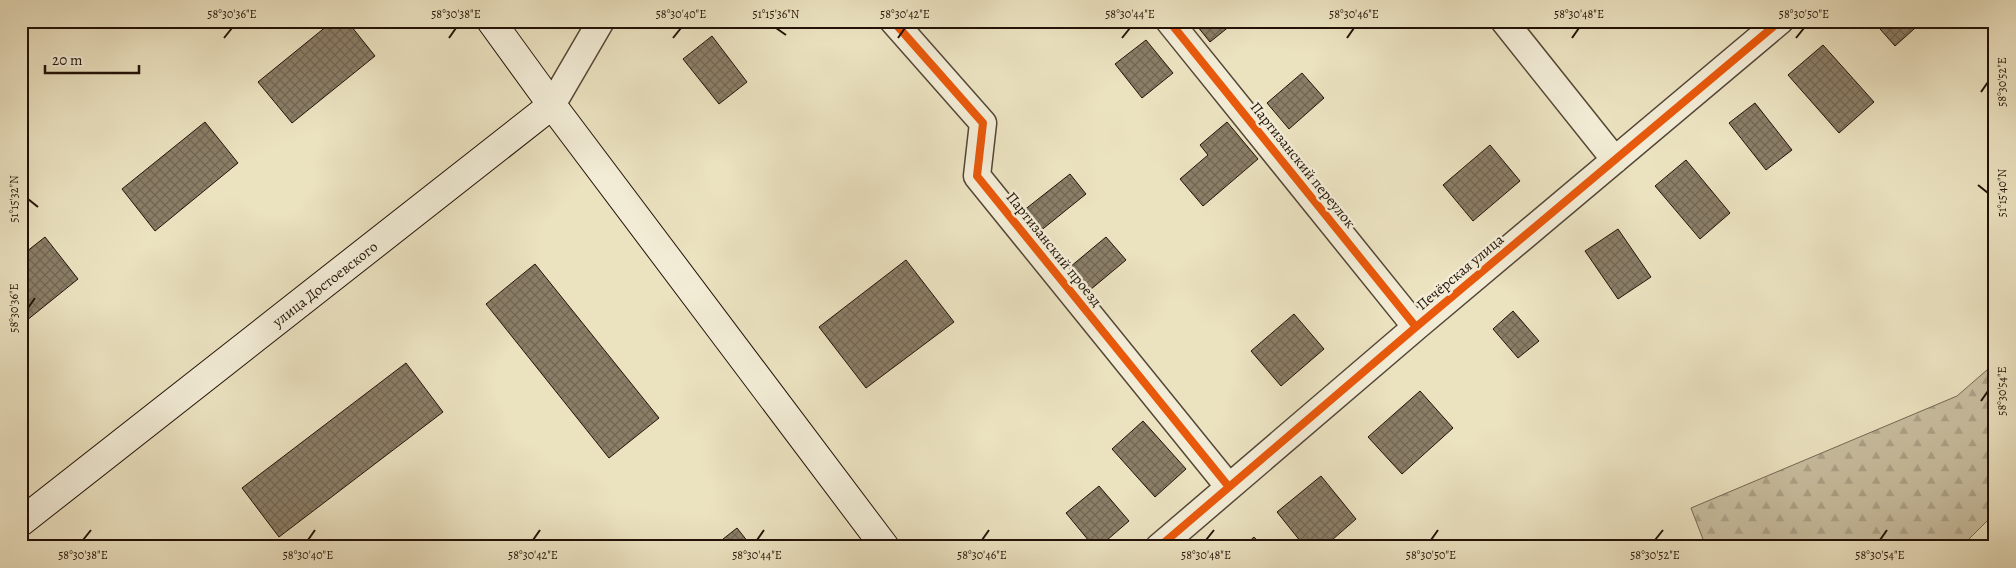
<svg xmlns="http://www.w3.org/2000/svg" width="2016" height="568" font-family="Alegreya,serif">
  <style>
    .forest { fill: url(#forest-firs); stroke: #766854 }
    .building { fill: url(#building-cross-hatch); stroke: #231207 }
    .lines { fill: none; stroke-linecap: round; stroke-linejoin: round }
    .minor-casing { stroke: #554635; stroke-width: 29 }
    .secondary-casing { stroke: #231207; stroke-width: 30 }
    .minor { stroke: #f2ecd6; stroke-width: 26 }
    .secondary { stroke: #f2ecd6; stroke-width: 28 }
    .cycleway-casing { stroke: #f2ecd6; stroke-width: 11 }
    .cycleway { stroke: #e8590c; stroke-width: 8 }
    .ticks { fill: none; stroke: #231207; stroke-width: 2 }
    .labels { text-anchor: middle; stroke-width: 5; stroke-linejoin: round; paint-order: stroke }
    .street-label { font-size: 15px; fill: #231207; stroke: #f2ecd6 }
    .neatline { fill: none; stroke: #231207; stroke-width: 2 }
    .ticks-label { font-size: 12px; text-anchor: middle; fill: #231207 }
  </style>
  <defs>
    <pattern id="forest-firs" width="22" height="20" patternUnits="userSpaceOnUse" patternTransform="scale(1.25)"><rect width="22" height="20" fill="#c9bfa1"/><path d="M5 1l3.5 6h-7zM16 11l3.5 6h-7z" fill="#aca389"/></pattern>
    <pattern id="building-cross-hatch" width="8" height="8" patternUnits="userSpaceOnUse" patternTransform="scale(1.25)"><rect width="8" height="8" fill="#8b7e67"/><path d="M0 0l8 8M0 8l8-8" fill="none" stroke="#716653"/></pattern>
  </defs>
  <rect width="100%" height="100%" fill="#ebe2c0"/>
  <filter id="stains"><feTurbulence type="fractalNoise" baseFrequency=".004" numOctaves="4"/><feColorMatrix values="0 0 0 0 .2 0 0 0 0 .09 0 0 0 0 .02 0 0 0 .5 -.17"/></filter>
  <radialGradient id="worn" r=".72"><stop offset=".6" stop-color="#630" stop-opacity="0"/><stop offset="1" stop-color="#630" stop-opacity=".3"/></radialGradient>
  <!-- forest -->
  <path class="forest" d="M1995,363V513L1961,547H1706L1691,508L1957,396Z"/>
  <!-- building -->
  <path class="building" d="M333,21H347L375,56L292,123L258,82Z
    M1193,21H1236L1210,42Z
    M1873,21H1923L1895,46Z
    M712,36L747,82L719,104L683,59Z
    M1146,40L1173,73L1142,98L1115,64Z
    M1823,45L1874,102L1839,133L1788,75Z
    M1302,73L1324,98L1289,129L1267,103Z
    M1755,103L1792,150L1766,170L1729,123Z
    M205,122L238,163L155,231L122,189Z
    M1227,122L1258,159L1203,206L1180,179L1208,155L1200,145Z
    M1490,145L1520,181L1473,221L1443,185Z
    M1686,160L1730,213L1700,239L1655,186Z
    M1070,174L1086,194L1039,232L1023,211Z
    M1618,229L1651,277L1618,299L1585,251Z
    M45,237L78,279L21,325V256Z
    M1106,237L1126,260L1090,290L1070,267Z
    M906,260L954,322L866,388L819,327Z
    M535,264L659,418L609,458L486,304Z
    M1513,311L1539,341L1518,358L1493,329Z
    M1294,314L1324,349L1281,386L1251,351Z
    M406,363L443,412L279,537L242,488Z
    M1420,391L1453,428L1402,474L1368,437Z
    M1143,421L1186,469L1155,497L1112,449Z
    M1321,476L1356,519L1324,547H1305L1277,512Z
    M1099,486L1129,521L1099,547H1094L1066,513Z
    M737,528L752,547H713Z
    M1254,537L1263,547H1243Z"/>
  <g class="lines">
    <defs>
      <path id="minor" d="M893,21L983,123L977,176L1229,487
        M1169,21L1416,327
        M1504,21L1615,160
        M552,105L601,21
        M1159,547L1416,327L1780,21"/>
      <path id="secondary" d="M491,21L552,105L885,547
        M21,522L552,105"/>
    </defs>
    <!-- minor casing -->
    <use href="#minor" class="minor-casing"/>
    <!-- secondary casing -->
    <use href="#secondary" class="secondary-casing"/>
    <!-- minor -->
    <use href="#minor" class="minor"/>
    <!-- secondary -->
    <use href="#secondary" class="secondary"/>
    <defs>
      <path id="cycleway" d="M893,21L983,123L977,176L1229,487
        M1169,21L1416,327
        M1159,547L1416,327L1780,21"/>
    </defs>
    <!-- cycleway casing -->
    <use href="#cycleway" class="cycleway-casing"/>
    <!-- cycleway -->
    <use href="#cycleway" class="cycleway"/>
  </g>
  <!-- ticks -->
  <path class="ticks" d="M776,28L786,35M224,38L232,28M449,38L456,28M673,38L681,28M898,38L905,28M1122,38L1130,28M1347,38L1354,28M1572,38L1579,28M1796,38L1804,28M1981,92L1988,82M1978,185L1988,193M28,199L38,207M28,308L35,298M1981,401L1988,391M83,540L91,530M308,540L315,530M533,540L540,530M757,540L764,530M982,540L989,530M1206,540L1214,530M1431,540L1438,530M1655,540L1663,530M1880,540L1887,530"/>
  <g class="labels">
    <!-- street labels -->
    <g class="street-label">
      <text transform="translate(1303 165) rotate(51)" y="5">Партизанский переулок</text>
      <text transform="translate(1054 249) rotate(51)" y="5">Партизанский проезд</text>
      <text transform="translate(1460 272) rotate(-40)" y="5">Печёрская улица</text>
      <text transform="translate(325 284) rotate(-38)" y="5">улица Достоевского</text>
    </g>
  </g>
  <!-- margin -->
  <rect width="2016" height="568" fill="none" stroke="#ebe2c0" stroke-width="55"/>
  <!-- scale -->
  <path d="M45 65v8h94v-8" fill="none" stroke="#231207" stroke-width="2.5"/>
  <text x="52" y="65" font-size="15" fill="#231207" stroke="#f2ecd6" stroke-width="4" paint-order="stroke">20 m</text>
  <rect x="28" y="28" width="1960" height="512" class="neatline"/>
  <g class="ticks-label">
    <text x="232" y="18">58°30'36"E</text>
    <text x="456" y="18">58°30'38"E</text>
    <text x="681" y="18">58°30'40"E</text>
    <text x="776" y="18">51°15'36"N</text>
    <text x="905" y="18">58°30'42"E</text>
    <text x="1130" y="18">58°30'44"E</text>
    <text x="1354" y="18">58°30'46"E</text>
    <text x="1579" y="18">58°30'48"E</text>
    <text x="1804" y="18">58°30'50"E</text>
    <text transform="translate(2002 82) rotate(-90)" y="4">58°30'52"E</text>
    <text transform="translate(2002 193) rotate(-90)" y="4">51°15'40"N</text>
    <text transform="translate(14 199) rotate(-90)" y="4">51°15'32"N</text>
    <text transform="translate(14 308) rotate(-90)" y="4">58°30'36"E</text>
    <text transform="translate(2002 391) rotate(-90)" y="4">58°30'54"E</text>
    <text x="83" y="559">58°30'38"E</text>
    <text x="308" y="559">58°30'40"E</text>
    <text x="533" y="559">58°30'42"E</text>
    <text x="757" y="559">58°30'44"E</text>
    <text x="982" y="559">58°30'46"E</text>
    <text x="1206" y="559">58°30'48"E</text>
    <text x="1431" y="559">58°30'50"E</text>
    <text x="1655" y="559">58°30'52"E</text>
    <text x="1880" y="559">58°30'54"E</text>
  </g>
  <rect width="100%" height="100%" filter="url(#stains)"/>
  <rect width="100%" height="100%" fill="url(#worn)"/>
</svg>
